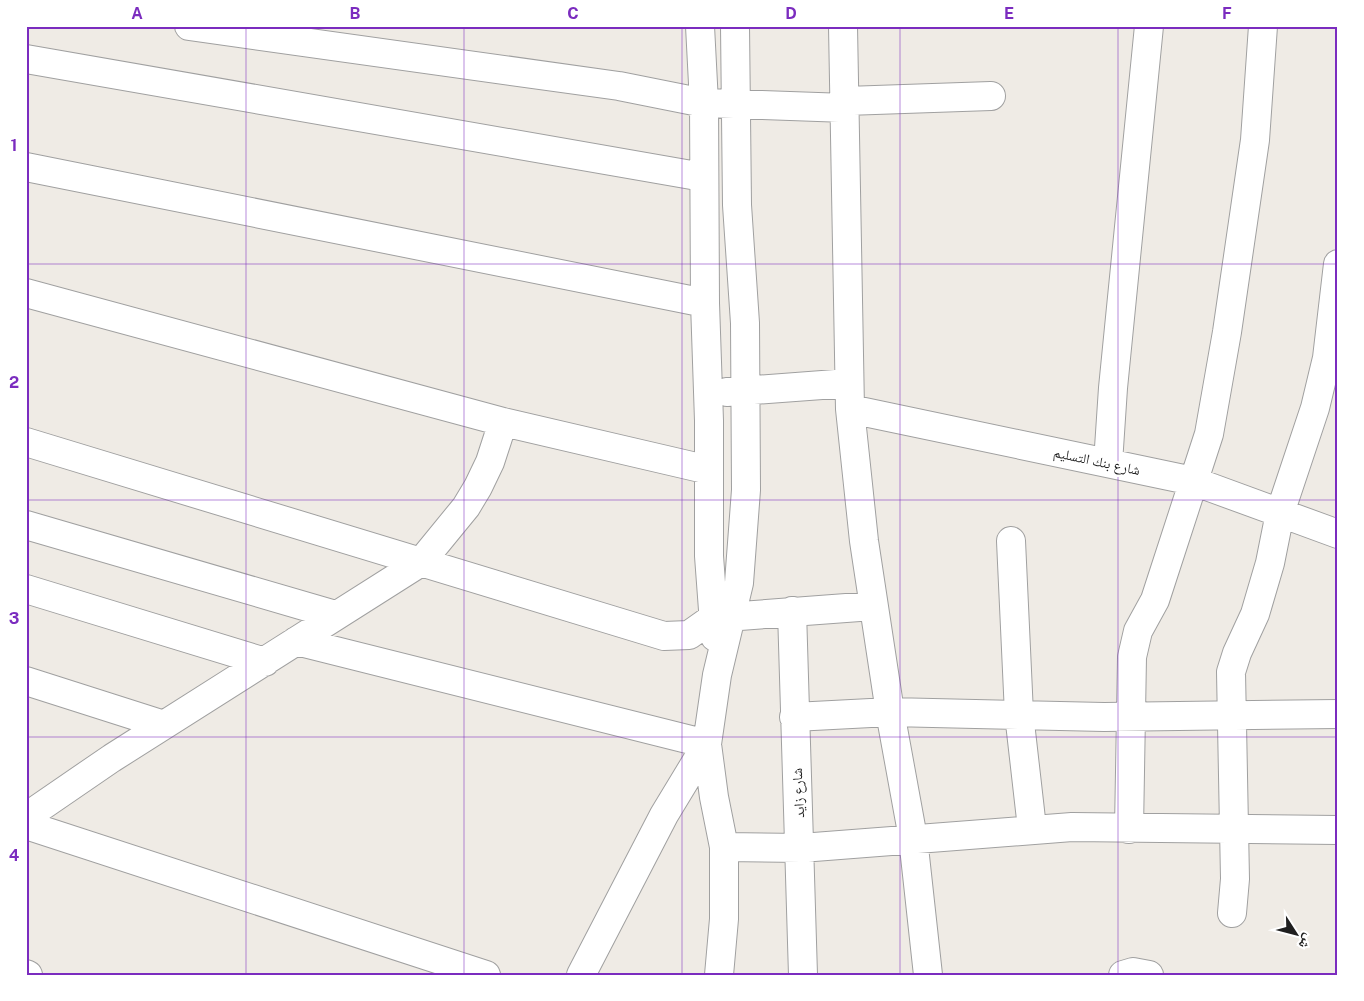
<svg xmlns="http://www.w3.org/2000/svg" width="1364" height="1001" font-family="'Public Sans','Noto Naskh Arabic',sans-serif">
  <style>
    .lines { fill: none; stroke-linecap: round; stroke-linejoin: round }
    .minor-casing { stroke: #a0a0a0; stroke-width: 30 }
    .minor { stroke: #fff; stroke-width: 28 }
    .grid { fill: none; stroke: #7b2cbf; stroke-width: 1; stroke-opacity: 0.55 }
    .labels { text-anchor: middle; stroke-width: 5; stroke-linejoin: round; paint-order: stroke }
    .street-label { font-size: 14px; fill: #1f1f1f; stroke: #fff }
    .neatline { fill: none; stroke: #7b2cbf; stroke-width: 2 }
    .grid-label { font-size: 16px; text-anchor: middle; font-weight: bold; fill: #7b2cbf }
  </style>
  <rect width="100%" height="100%" fill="#efebe5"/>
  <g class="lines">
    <defs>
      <path id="minor" d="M189,26L619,86L704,103L846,108
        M700,26L704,103L705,303L709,421V556L715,637
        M843,26L850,409L864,541L890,712L913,838L928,975
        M26,59L703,177
        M846,101L991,96
        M26,167L705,303
        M26,293L503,422L709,470
        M727,392L849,383
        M850,409L1193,481L1338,534
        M26,442L664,636L689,635L713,618L873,606
        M1108,463L1113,388L1149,26
        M26,525L335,615
        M1011,541L1019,714L1032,828
        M26,589L265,662
        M792,611L803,975
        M296,641L707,744L714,797L724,847V919L719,975
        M26,681L164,725
        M794,717L890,712L1104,717L1338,714
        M26,817L112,758L421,562L466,507L478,487L490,462L503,422
        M26,825L486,975
        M1129,829L1132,657L1138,631L1155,600L1209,434L1227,332L1255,140L1263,26
        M724,847L801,848L1072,827L1338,830
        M1232,913L1235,879L1231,672L1237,653L1255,614L1270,563L1280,513L1315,408L1327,358L1338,264
        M26,974L28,975
        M581,975L664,815L707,744L717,675L739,583L746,490L745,323L737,205L735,26
        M1123,975L1133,972L1149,975"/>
    </defs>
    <!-- minor casing -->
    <use href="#minor" class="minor-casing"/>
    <!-- minor -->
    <use href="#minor" class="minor"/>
  </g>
  <!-- grid -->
  <path class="grid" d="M246,26V975M464,26V975M682,26V975M900,26V975M1118,26V975M26,264H1338M26,500H1338M26,737H1338"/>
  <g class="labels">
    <!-- street labels -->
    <g class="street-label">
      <text transform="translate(1097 461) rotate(12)" y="5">شارع بنك التسليم</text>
      <text transform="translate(798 793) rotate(-93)" y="5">شارع زايد</text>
    </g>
  </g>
  <!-- border -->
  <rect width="1364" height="1001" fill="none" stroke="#ffffff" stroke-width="55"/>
  <!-- north arrow -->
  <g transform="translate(1296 934) rotate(126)" stroke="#ffffff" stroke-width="4" paint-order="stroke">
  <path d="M0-4L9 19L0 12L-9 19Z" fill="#1f1f1f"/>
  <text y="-8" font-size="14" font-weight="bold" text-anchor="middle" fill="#1f1f1f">ش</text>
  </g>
  <rect x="28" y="28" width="1308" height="946" class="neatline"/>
  <g class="grid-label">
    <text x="137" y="19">A</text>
    <text x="355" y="19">B</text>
    <text x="573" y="19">C</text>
    <text x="791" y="19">D</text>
    <text x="1009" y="19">E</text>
    <text x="1227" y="19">F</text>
    <text x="14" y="151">1</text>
    <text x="14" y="388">2</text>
    <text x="14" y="624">3</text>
    <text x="14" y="861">4</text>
  </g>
</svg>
